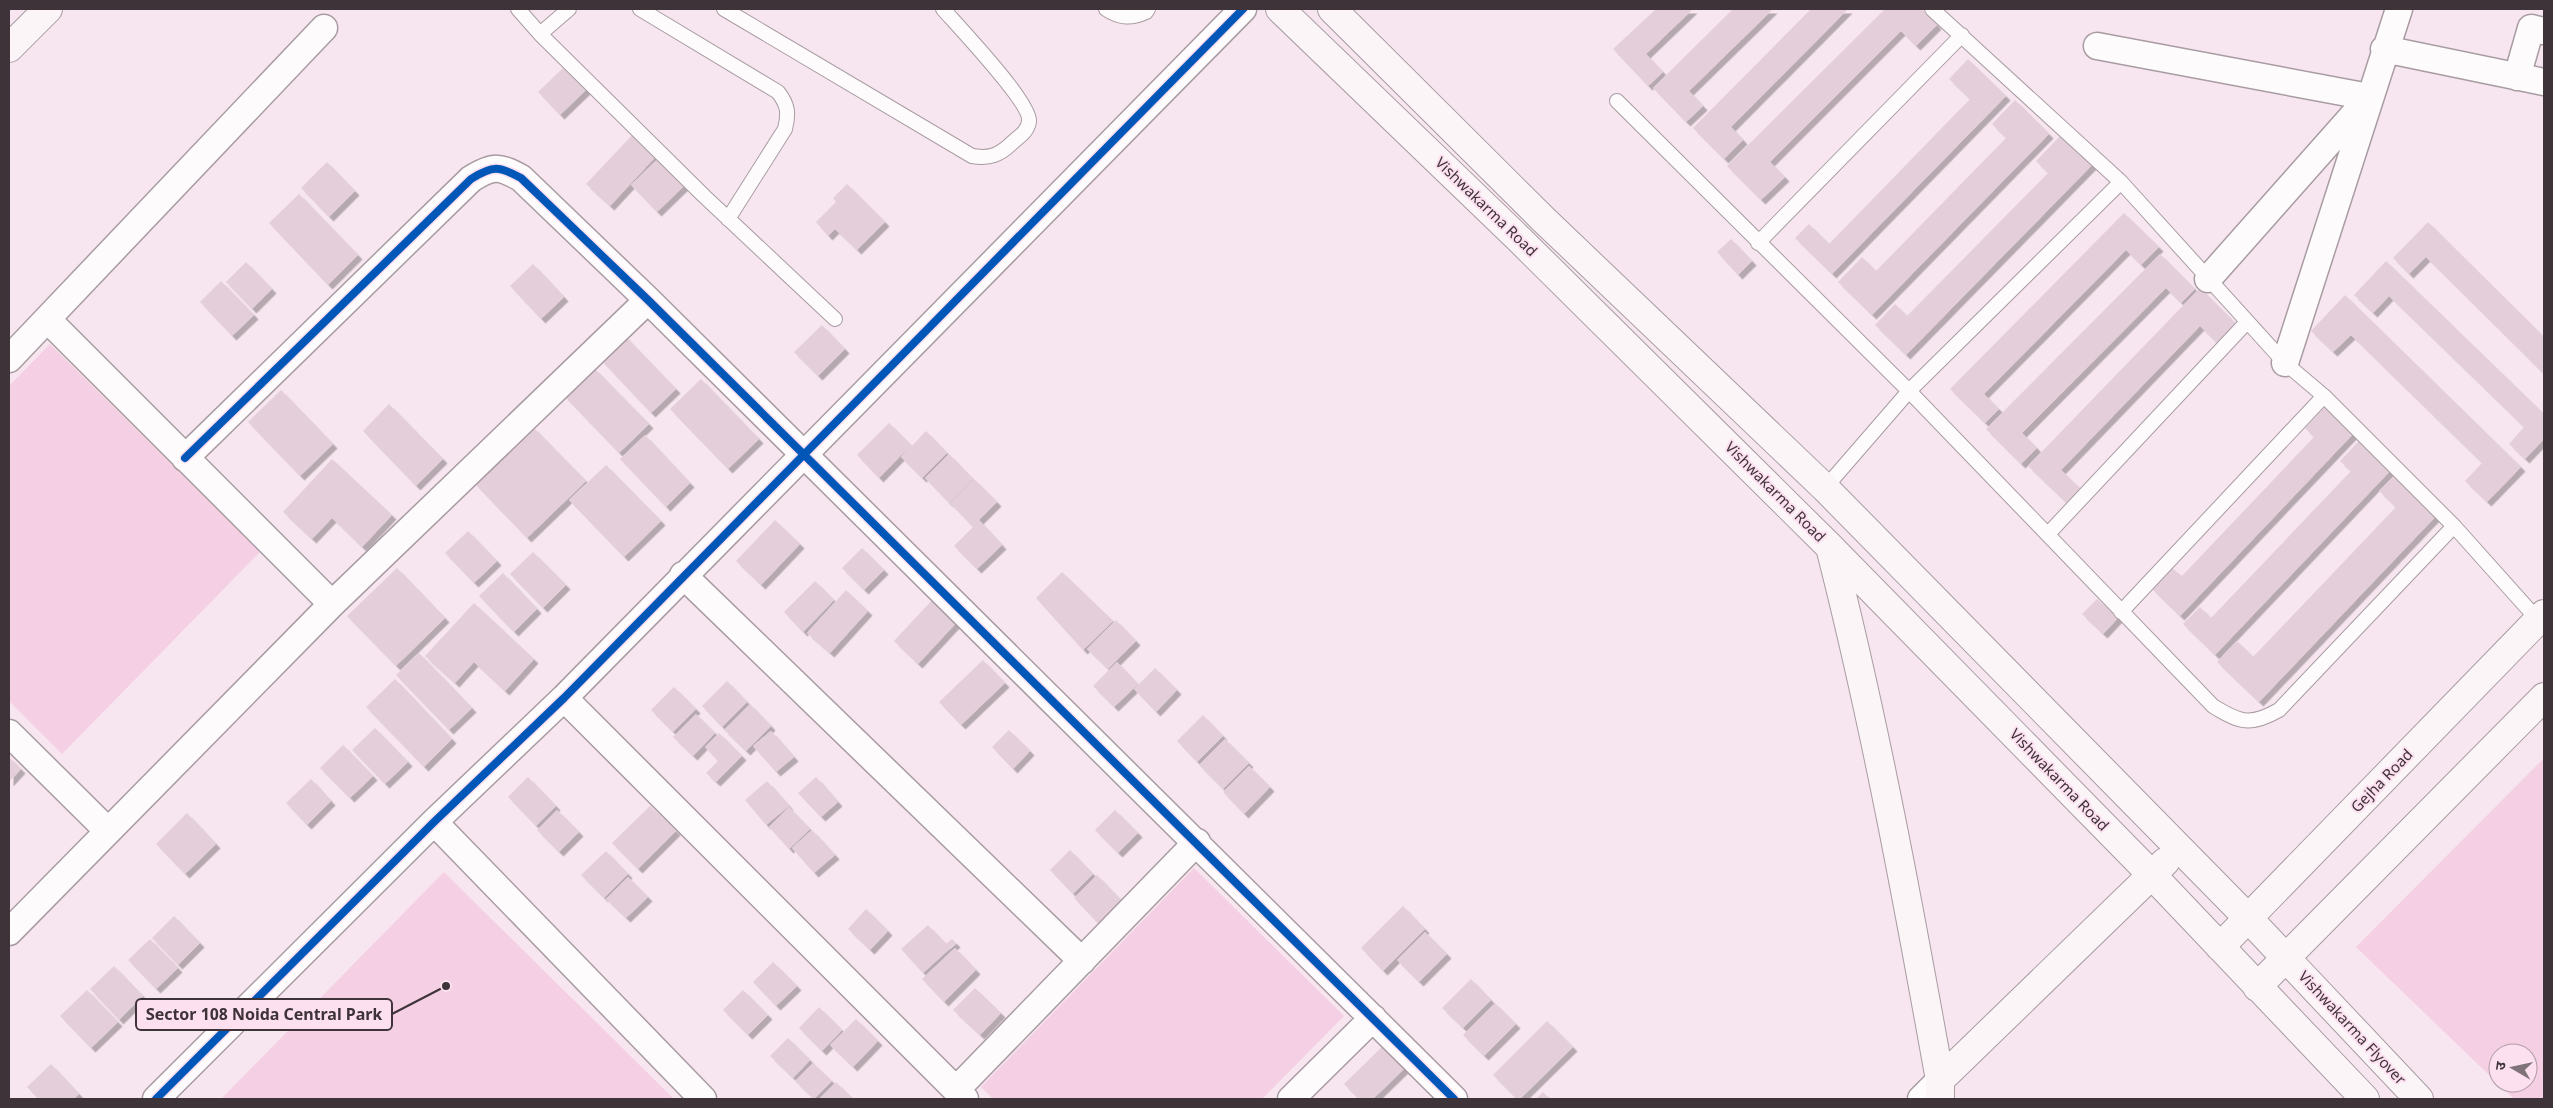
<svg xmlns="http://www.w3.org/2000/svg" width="2553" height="1108" font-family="Georgia,'Noto Sans Devanagari',serif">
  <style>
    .green { fill: #f5cfe3; fill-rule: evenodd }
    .building { fill: #e4ceda; filter: url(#shadow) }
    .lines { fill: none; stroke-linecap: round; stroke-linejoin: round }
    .lane-casing { stroke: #a89ca2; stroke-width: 16 }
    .street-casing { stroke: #a89ca2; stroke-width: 29 }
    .secondary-casing { stroke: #a89ca2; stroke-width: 30 }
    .lane { stroke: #fefbfd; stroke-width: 14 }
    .street { stroke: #fefbfd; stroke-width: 26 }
    .secondary { stroke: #fbf5f8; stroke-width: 28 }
    .cycleway-casing { stroke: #fde0f0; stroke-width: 11 }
    .cycleway { stroke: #0057b8; stroke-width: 8 }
    .labels { text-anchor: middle; stroke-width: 4; stroke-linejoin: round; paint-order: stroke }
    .street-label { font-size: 15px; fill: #3e3339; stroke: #fde0f0 }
    .leader { fill: none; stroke: #3e3339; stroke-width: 2 }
    .callout-dot { fill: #3e3339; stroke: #fde0f0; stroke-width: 2 }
    .callout { fill: #fde0f0; stroke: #3e3339; stroke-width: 2 }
    .callout-label { font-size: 16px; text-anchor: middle; font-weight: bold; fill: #3e3339 }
  </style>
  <defs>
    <filter id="shadow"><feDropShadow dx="4.5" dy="4.5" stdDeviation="0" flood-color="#0004"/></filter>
  </defs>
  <rect width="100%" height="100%" fill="#f7e6ef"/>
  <!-- green -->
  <path class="green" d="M50,344L260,552L62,754L9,701V386Z
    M2544,758V1099H2514L2356,947ZM2498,1053H2528V1083H2498Z
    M1194,868L1344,1016L1262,1099H993L981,1087Z
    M444,872L674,1099H221Z"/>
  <!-- building -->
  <path class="building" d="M1656,9H1693L1646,54L1663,72L1648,86L1613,49Z
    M1733,9H1773L1689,91L1703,106L1686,122L1653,88Z
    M1811,9H1848L1731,127L1743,140L1724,159L1693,128Z
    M1885,9H1922L1937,25L1916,46L1901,31L1770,162L1785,177L1761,200L1727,166Z
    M1968,59L2006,96L1832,274L1795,238L1809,224L1829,244L1970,99L1949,79Z
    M566,65L588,88L560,115L538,92Z
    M2015,100L2049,134L1872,315L1838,282L1862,257L1876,271L2006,138L1992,124Z
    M636,131L659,153L610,206L586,184Z
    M2063,133L2094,163L1906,355L1875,325L1895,304L1907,316L2048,173L2036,161Z
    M661,156L687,183L657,212L631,185Z
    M327,162L355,191L329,217L301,188Z
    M847,184L885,222L857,250L835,229L828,236L816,222L836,202L833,198Z
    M299,194L358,255L328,285L269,223Z
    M2124,213L2159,247L2141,265L2126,250L1984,394L1999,409L1985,423L1950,389Z
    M2428,222L2544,337V374L2426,257L2409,274L2393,258Z
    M1731,239L1752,261L1738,275L1717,252Z
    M2160,254L2195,289L2181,303L2166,288L2022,433L2037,448L2021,464L1986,429Z
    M2386,261L2544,414V439L2525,459L2509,444L2524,427L2389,296L2373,313L2354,295Z
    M246,262L272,289L252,309L226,282Z
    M533,264L564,297L541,319L510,286Z
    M221,281L254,315L232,336L200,302Z
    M2200,288L2238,326L2219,345L2200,326L2061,470L2081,489L2067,503L2028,466Z
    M2345,295L2521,467L2487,502L2465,481L2482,463L2351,335L2333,352L2311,331Z
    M822,325L845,349L818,376L794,352Z
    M624,335L676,389L651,413L600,359Z
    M594,368L649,424L619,453L564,396Z
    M701,379L759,439L728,469L670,409Z
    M281,390L333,444L300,476L248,422Z
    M389,404L443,459L416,486L363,431Z
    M2325,407L2354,433L2180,616L2152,589L2172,568L2182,576L2314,437L2305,428Z
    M889,423L912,446L926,431L947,453L922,478L901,457L909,447L879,478L857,455Z
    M533,427L586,481L527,538L475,484Z
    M645,435L690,483L666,507L620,459Z
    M2360,440L2391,470L2215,655L2183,624L2200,607L2211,618L2351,471L2340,461Z
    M949,454L973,479L949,503L925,478Z
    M332,459L392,515L362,547L332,518L312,539L283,512Z
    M606,465L661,521L624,557L569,500Z
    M2395,475L2437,515L2259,702L2217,662L2237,641L2253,657L2396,507L2379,491Z
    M974,479L997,502L979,520L1002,545L977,569L954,546L973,527L950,503Z
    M775,520L800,544L761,585L736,561Z
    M468,531L497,561L474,583L445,553Z
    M862,548L884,570L864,590L842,568Z
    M533,552L566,585L543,608L510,574Z
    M397,568L445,618L396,666L347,616Z
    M1062,572L1113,621L1083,650L1036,598Z
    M503,573L537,609L514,632L479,596Z
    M815,581L834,600L803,632L784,612Z
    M846,590L868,611L830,653L807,633Z
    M934,598L958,621L918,664L894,641Z
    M2097,599L2118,618L2103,634L2082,614Z
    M474,603L534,659L505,691L474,662L455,683L425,656Z
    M1116,620L1136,641L1108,669L1087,649Z
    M419,653L472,708L449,730L396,675Z
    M983,660L1005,683L961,725L939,702Z
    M1117,662L1138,684L1114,707L1093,686Z
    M1155,668L1177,690L1156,712L1134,689Z
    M395,679L452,739L424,767L366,707Z
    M727,681L747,702L722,727L702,706Z
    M674,687L696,709L673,732L651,710Z
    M750,704L771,726L746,751L724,730Z
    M696,714L715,733L693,756L673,737Z
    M1203,715L1223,736L1197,762L1177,741Z
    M375,728L408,762L385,784L352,750Z
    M1009,730L1030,751L1013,769L992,747Z
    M771,731L794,757L776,772L753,746Z
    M719,733L742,756L716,782L706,773L718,761L705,747Z
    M1225,739L1249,763L1223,789L1199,765Z
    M343,745L373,776L350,798L320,768Z
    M9,757L21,769L9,782Z
    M1249,766L1270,787L1244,814L1223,792Z
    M528,777L556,806L536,826L508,797Z
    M816,777L838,802L821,817L798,793Z
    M311,779L331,801L307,825L286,803Z
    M767,781L789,806L766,825L745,800Z
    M650,806L676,831L638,869L612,843Z
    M789,807L810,829L789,849L769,827Z
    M557,810L579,832L559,852L537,830Z
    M1115,810L1138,833L1118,853L1095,830Z
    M187,813L216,844L185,874L156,844Z
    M812,830L835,855L814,873L792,848Z
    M1070,850L1093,874L1073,894L1050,870Z
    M606,851L628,874L604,898L581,875Z
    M1097,875L1121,900L1098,923L1074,898Z
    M628,877L648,897L626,918L606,899Z
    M1403,906L1425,929L1383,971L1361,948Z
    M866,909L888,931L870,950L848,929Z
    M174,916L200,943L178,965L152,938Z
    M928,925L946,944L952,939L956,943L923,973L901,949Z
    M1425,932L1447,954L1419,982L1397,960Z
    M150,939L178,968L156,989L128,960Z
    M955,948L976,970L944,1002L922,979Z
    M773,962L797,986L776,1006L753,982Z
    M114,966L143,996L119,1020L90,989Z
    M1471,979L1491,1000L1463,1028L1442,1008Z
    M975,988L1001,1013L980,1035L953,1010Z
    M87,990L118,1022L91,1048L60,1016Z
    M743,990L768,1015L748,1035L723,1010Z
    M1495,1003L1516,1024L1484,1056L1463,1035Z
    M819,1007L842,1030L822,1051L799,1028Z
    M856,1019L878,1041L853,1067L830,1045Z
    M1547,1021L1573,1047L1520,1099H1517L1493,1075Z
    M788,1038L810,1060L793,1078L770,1056Z
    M1386,1043L1408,1065L1373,1099H1359L1344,1084Z
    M813,1063L832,1081L814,1099L795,1081Z
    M51,1064L79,1094L74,1099H39L27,1087Z
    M836,1082L853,1099H819Z
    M1543,1092L1550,1099H1536Z"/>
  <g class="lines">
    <defs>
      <path id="lane" d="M518,9L540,34L704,196L835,319
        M640,9L778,92C788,105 789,113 785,129L728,219
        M724,9L972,156C990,159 1000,155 1013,142C1020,136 1028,131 1029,121C1031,103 958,26 943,9
        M1106,9C1120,18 1131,19 1146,12L1148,9
        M1932,9L2121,182L2285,363L2324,396L2454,526L2538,620
        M540,34L569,9
        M1617,101L1909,391L2213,706C2240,723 2251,726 2279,710L2454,526
        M1758,243L1962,35
        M1825,488L1909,391L2121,182
        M2048,534L2247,322
        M2121,612L2324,396"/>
      <path id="street" d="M2097,46L2369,97
        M2384,49L2544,82
        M2517,77L2531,28L2544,31
        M2208,279L2364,103
        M48,320L332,604
        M9,359L324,28
        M2285,363L2399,9
        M185,458L471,179C493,165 499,166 521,178L648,300L1454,1099
        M683,575L1082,961
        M564,698L965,1099
        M9,733L107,830
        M434,822L703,1099
        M9,932L332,604L648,300
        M956,1090L1197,842
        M156,1099L434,822L564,698L1243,9
        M1291,1099L1373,1018
        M1921,1099L1940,1080"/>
      <path id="secondary" d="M1280,9L1519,239L1829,546L2151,874L2365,1099
        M1332,9L1543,219L1825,488L2248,918L2419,1099
        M9,48L48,9
        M1830,547C1875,723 1908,902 1940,1080V1099
        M2220,947L2544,614
        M2257,987L2544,697
        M1940,1080L2165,862"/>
    </defs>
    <!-- lane casing -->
    <use href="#lane" class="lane-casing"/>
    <!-- street casing -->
    <use href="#street" class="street-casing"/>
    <!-- secondary casing -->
    <use href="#secondary" class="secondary-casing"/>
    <!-- lane -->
    <use href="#lane" class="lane"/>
    <!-- street -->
    <use href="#street" class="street"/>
    <!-- secondary -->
    <use href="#secondary" class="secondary"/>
    <defs>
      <path id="cycleway" d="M185,458L471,179C493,165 499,166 521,178L648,300L1454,1099
        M156,1099L434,822L564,698L1243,9"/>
    </defs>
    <!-- cycleway casing -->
    <use href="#cycleway" class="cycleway-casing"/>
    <!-- cycleway -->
    <use href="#cycleway" class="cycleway"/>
  </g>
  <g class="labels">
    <!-- street labels -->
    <g class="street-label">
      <text transform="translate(1486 207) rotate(44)" y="5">Vishwakarma Road</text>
      <text transform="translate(1775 492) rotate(45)" y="5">Vishwakarma Road</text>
      <text transform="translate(2059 780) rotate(46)" y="5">Vishwakarma Road</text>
      <text transform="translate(2382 781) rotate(-46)" y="5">Gejha Road</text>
      <text transform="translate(2352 1028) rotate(47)" y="5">Vishwakarma Flyover</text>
    </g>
  </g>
  <!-- callouts -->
  <path class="leader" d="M446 986L392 1014"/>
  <circle class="callout-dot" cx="446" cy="986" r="5"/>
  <rect class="callout" x="136" y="999" width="256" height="31" rx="5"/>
  <g class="callout-label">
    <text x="264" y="1020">Sector 108 Noida Central Park</text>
  </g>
  <!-- border -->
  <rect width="2553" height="1108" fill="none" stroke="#3e3339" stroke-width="20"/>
  <!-- north arrow -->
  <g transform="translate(2513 1068) rotate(279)"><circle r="24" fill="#fde0f0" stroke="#b19ba7"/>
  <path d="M0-4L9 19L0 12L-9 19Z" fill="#7f7279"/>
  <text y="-8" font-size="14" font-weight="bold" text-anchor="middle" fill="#3e3339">उ</text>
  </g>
</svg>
